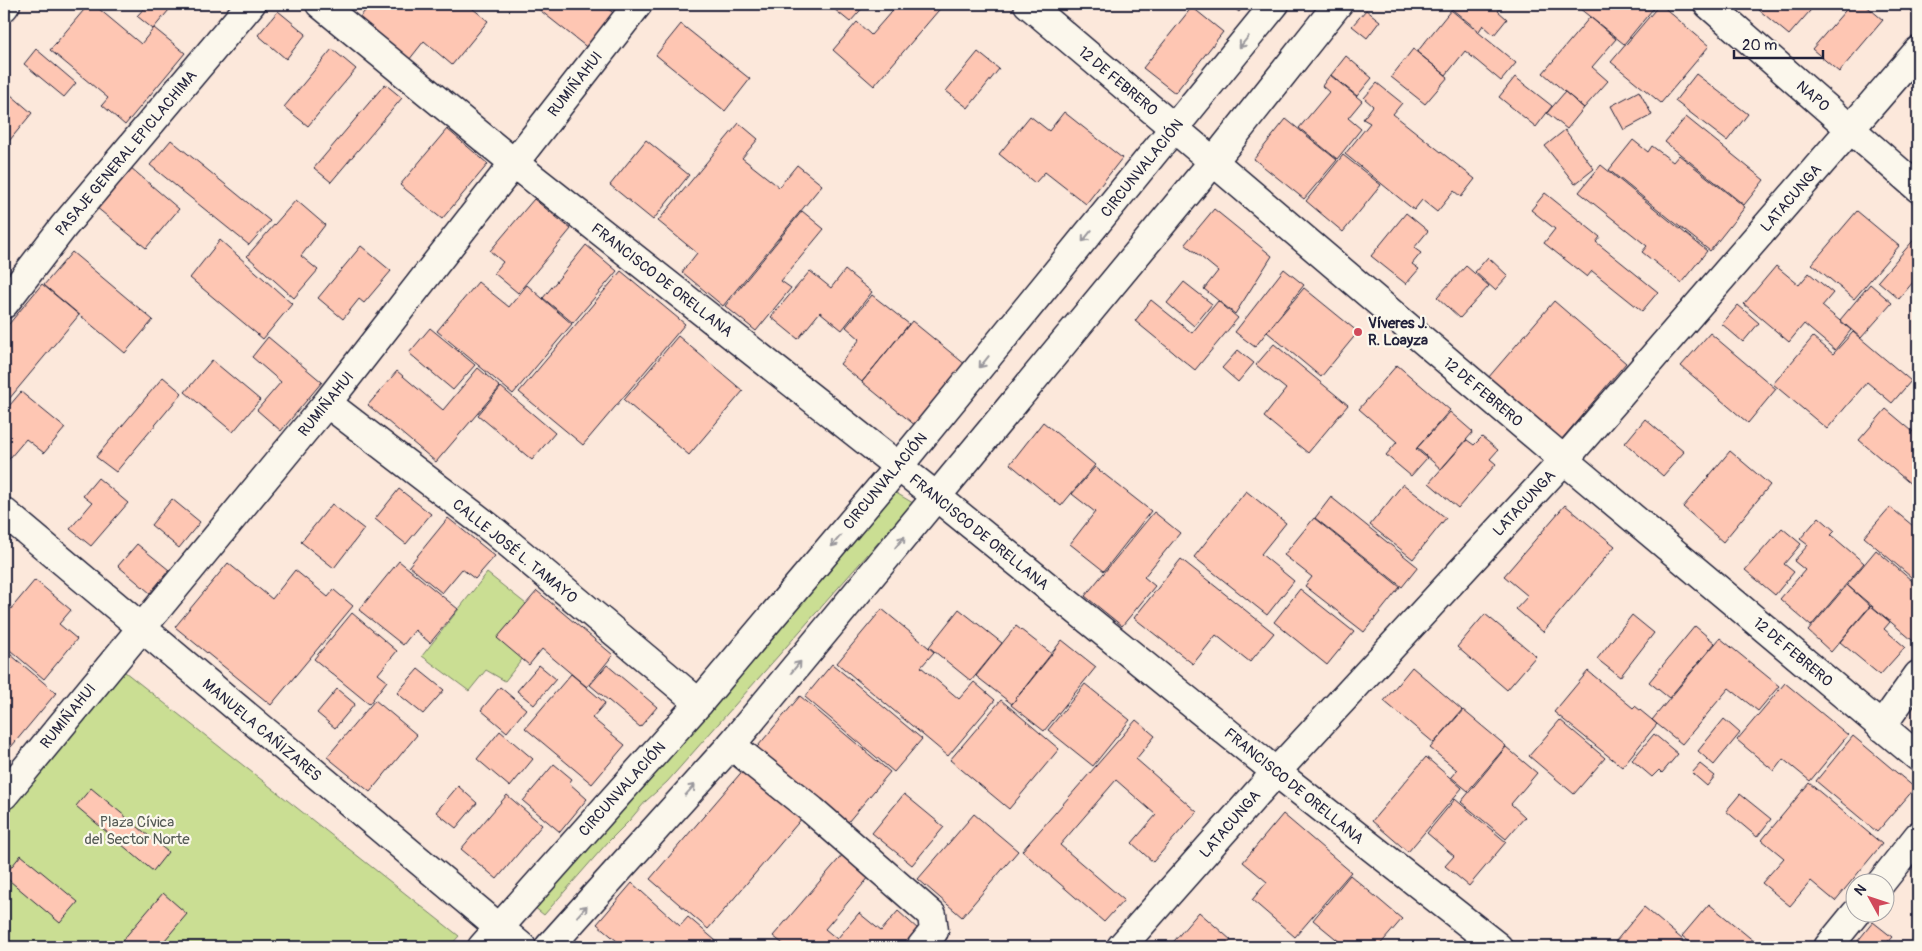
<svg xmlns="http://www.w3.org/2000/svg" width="1922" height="951" font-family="Pangolin,sans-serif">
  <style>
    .green { fill: #cade93; stroke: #768067 }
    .building { fill: #fec6b3; stroke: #22223b }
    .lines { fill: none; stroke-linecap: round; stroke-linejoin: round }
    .minor-casing { stroke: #22223b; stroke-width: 31 }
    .major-casing { stroke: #22223b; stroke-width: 31 }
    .minor { stroke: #fbf7ec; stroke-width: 28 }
    .major { stroke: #fbf7ec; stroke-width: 28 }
    .oneway { stroke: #99979c }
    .poi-dot { fill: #d1495b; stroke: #fbf7ec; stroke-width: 2 }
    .labels { text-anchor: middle; stroke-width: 4.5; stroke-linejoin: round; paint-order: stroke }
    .street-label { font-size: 15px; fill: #22223b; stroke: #fbf7ec }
    .poi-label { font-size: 15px; font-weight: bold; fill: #22223b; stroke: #fbf7ec; text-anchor: start }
    .park-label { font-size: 15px; fill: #545a55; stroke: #fbf7ec }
  </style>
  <rect width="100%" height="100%" fill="#fce8db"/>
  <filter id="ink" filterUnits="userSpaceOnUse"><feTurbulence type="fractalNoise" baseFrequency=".02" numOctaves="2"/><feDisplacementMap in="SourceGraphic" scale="10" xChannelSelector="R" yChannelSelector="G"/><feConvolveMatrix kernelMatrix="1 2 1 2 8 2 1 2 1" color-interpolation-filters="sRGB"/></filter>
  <g filter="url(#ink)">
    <!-- green -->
    <path class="green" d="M886,487L913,503L667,782L646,801L629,821L608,842L544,915L524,899Z
      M487,573L526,604L506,629L531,648L505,681L486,670L469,691L422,656Z
      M120,668L459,936L449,947H4V809Z"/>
    <!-- building -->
    <path class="building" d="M89,4H93L141,44L154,28L185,53L125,125L102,105L108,98L50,50Z
      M148,4H174L153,29L137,16Z
      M371,4H467L488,21L452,65L424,41L409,60L359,18Z
      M532,4H602L616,15L589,49Z
      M828,4H866L850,22Z
      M898,4H944L874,86L833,50L857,22L871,35Z
      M1229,4H1246L1239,12Z
      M1449,4H1504L1498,11L1507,19L1494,35L1483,25L1479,31L1448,6Z
      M1574,4H1657L1624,44Z
      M1660,4L1709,46L1661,103L1611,62Z
      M1764,4H1816L1789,35L1759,10Z
      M1851,4H1864L1883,20L1839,72L1812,49Z
      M1192,7L1223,32L1175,93L1143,68Z
      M1366,10L1380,21L1367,38L1352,26Z
      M1451,10L1516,63L1501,81L1465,51L1446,75L1417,52Z
      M278,11L306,34L286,59L258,35Z
      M1590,17L1616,39L1592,67L1608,81L1584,108L1543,73Z
      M681,24L750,79L725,111L656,55Z
      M36,49L76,83L64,97L24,64Z
      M332,49L356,69L308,126L284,107Z
      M1413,49L1448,77L1425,104L1391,77Z
      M978,52L999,69L968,108L946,91Z
      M1346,56L1372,78L1357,96L1331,75Z
      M1696,74L1748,114L1727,141L1675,101Z
      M1330,75L1362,101L1348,118L1361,129L1337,159L1299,128L1329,92L1322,86Z
      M1515,77L1552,106L1536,127L1499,97Z
      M1377,83L1402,103L1393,114L1475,179L1461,197L1454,191L1437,212L1422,200L1414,210L1345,154L1370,123L1363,119L1373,106L1364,98Z
      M385,84L402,98L331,182L314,168Z
      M4,89L32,113L5,146L4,145Z
      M1639,91L1652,115L1624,130L1611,106Z
      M1565,92L1584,108L1567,129L1547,113Z
      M1064,112L1122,158L1086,204L1045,172L1035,183L999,154L1030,116L1049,131Z
      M1686,117L1764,180L1744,205L1665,142Z
      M1286,119L1337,160L1304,199L1254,159Z
      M739,123L758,139L742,158L779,187L797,165L822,185L723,306L682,272L697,253L658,221Z
      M447,129L488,164L442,219L400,185Z
      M1565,130L1594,169L1575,184L1545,146Z
      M171,140L270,221L249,245L150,165Z
      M646,140L689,175L653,220L610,185Z
      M1633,140L1648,152L1652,146L1673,162L1679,155L1745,207L1710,251L1609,170Z
      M1343,155L1381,185L1343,232L1306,201Z
      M1601,165L1707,251L1681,283L1642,252L1647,246L1579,192Z
      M130,167L179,209L146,248L96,207Z
      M1545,193L1600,237L1596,242L1658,292L1642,311L1592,271L1587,277L1544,243L1555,229L1531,210Z
      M534,199L571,229L518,293L494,273L503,262L490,251Z
      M296,200L325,225L301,256L318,270L294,298L247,256Z
      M1214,209L1272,256L1235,314L1204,289L1218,271L1185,244Z
      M802,211L824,229L781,281L791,288L756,331L725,306Z
      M1857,211L1899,246L1854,299L1812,264Z
      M1406,213L1428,231L1414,248L1421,253L1412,264L1419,269L1406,284L1371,256Z
      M1918,235V276L1899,299L1878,281Z
      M220,240L292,304L263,339L190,278Z
      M586,245L617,271L573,323L543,298Z
      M361,246L391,271L364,303L359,299L343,319L318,298Z
      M72,252L153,320L125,353L44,285Z
      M1488,257L1508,276L1495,290L1475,272Z
      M1466,266L1489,286L1460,318L1437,297Z
      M1776,266L1799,285L1809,273L1833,293L1822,306L1851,330L1835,350L1804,324L1789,342L1744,304Z
      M1284,269L1304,285L1255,347L1235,332Z
      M845,270L872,292L842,330L820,312L798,339L771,317L810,271L831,288Z
      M621,271L685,324L583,445L519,392Z
      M478,282L509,307L527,285L572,324L513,394L437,331Z
      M1184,282L1212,304L1194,326L1167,303Z
      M42,284L79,315L4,405V330Z
      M1870,284L1892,303L1861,338L1840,320Z
      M1304,288L1358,332L1321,377L1267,332Z
      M872,295L909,324L862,382L840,364L860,339L846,327Z
      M1151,300L1192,333L1218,301L1238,318L1195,370L1135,321Z
      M1554,301L1626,363L1561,440L1488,378Z
      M1738,305L1759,323L1743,342L1722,324Z
      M912,321L966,365L916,426L862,382Z
      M430,328L475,365L453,390L409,353Z
      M1853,332L1911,381L1892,403L1867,382L1827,429L1773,384L1813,337L1833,354Z
      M1710,333L1776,389L1748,423L1681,366Z
      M678,336L743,391L689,455L624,400Z
      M268,337L322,382L281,431L257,410L281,382L252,357Z
      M1274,344L1348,405L1308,453L1264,417L1286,389L1256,365Z
      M1238,350L1254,363L1238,382L1222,368Z
      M212,360L260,400L233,432L185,392Z
      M1397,365L1450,410L1416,449L1427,458L1411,476L1386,455L1397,442L1359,409Z
      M478,368L500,387L436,462L368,405L397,371L443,410Z
      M163,377L182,393L116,472L96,457Z
      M501,387L555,433L532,460L478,415Z
      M21,392L65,428L44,453L26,439L4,465V412Z
      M1886,409L1918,436V454L1915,457L1918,460V479L1913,486L1859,440Z
      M1450,412L1473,432L1441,469L1417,448Z
      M1645,419L1684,452L1663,476L1625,443Z
      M1043,422L1095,465L1061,506L1010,464Z
      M1482,437L1498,450L1490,459L1496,464L1458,508L1429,483L1467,440L1474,445Z
      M1730,451L1770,485L1723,542L1683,507Z
      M1095,467L1151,511L1104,571L1070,544L1095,512L1072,494Z
      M98,478L128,503L91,546L70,529L92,503L83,496Z
      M1403,484L1446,518L1413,559L1370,525Z
      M399,489L431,514L406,544L375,519Z
      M1246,491L1286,523L1261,554L1294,581L1267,615L1194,557Z
      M1331,497L1418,567L1402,587L1315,518Z
      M172,499L200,522L179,548L151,525Z
      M332,504L364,529L334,568L301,542Z
      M1565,505L1615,546L1543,632L1516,609L1528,596L1504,576Z
      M1890,507L1918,530V583L1864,537Z
      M1154,512L1180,533L1144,577L1155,586L1122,626L1085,596Z
      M1819,517L1835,531L1831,535L1864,563L1811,626L1780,599L1805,570L1794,561L1808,545L1800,539Z
      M448,518L495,556L475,579L462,569L442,593L409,566Z
      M1314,518L1400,587L1364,632L1305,586L1312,577L1284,555Z
      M1782,528L1801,544L1784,564L1794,572L1775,595L1745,570Z
      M137,544L169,570L150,593L118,566Z
      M1876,550L1918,586V645L1847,585Z
      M1181,559L1274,633L1250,662L1216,635L1193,664L1134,618Z
      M399,561L458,609L430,643L415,630L403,645L359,610Z
      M228,563L272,599L295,570L328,597L334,590L353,606L271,705L175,627Z
      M35,580L71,610L59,624L77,639L44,679L4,645V605L10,610Z
      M1847,585L1870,606L1831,652L1808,631Z
      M1300,589L1354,632L1327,665L1274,622Z
      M537,591L613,655L587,687L542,649L529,665L497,638Z
      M1871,606L1890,622L1884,629L1905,647L1880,675L1840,642Z
      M882,609L934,652L921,667L959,699L974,682L995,700L948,756L837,663Z
      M959,609L1002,643L971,681L929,647Z
      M352,613L397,651L378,674L387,681L369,704L314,659Z
      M1485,614L1536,656L1507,690L1457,647Z
      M1632,615L1654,633L1620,677L1597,659Z
      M1016,626L1052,654L1012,704L976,676Z
      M1695,626L1715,643L1669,698L1649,682Z
      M1720,638L1779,686L1758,711L1729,688L1682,744L1652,720Z
      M1062,640L1096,667L1044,731L1011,705Z
      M4,649L56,693L11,747L4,741Z
      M832,664L922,739L894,772L805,697Z
      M539,665L556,679L534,705L517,691Z
      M607,665L657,707L640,727L590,685Z
      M1412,667L1462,710L1434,743L1384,701Z
      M418,669L444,690L423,714L397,693Z
      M1588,671L1633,708L1635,706L1657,724L1622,767L1554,712Z
      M571,674L605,703L592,718L625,745L592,784L525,728Z
      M1785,683L1848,735L1810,781L1783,759L1774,771L1737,740Z
      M1085,684L1130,720L1093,766L1048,730Z
      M500,687L526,709L507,732L481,710Z
      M337,689L355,704L335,728L317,713Z
      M800,696L890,772L843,828L753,752Z
      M375,700L417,735L370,792L327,757Z
      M1001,700L1059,749L1009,809L950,760Z
      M1463,710L1506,746L1468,791L1451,777L1457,770L1430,748Z
      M1724,719L1740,733L1714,765L1698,751Z
      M1136,720L1155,736L1136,759L1197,812L1153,862L1132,843L1156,815L1116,780L1060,845L1124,900L1104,922L1022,851Z
      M1560,720L1605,758L1574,794L1529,756Z
      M500,731L533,759L510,787L477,759Z
      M1654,734L1678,754L1662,773L1659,770L1652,777L1632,760Z
      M1853,736L1915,788L1877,832L1816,781Z
      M1506,747L1537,773L1511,804L1525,817L1506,839L1461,802Z
      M1426,757L1462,788L1408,852L1372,821Z
      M554,764L572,779L569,783L587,799L560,832L523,801Z
      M1700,764L1715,776L1707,786L1692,773Z
      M745,768L803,817L708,929L650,879Z
      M1809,783L1882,844L1835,901L1811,881L1790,906L1762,883L1784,858L1762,840Z
      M458,786L477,803L456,828L436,812Z
      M91,788L168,852L153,871L76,806Z
      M904,794L944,827L912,865L872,833Z
      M1740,794L1771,819L1757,837L1726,811Z
      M507,795L542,825L497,879L461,849Z
      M1455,799L1506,842L1469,886L1445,866L1454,856L1427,833Z
      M974,814L1018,851L962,917L918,879Z
      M1283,814L1351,872L1295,937L1252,900L1267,882L1243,862Z
      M844,853L870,876L825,929L837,939L859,913L881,931L898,911L919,930L904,947H881L877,944L875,947H787L773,936Z
      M21,855L78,902L60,923L4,876Z
      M1350,875L1402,919L1378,947H1346L1313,920Z
      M632,883L680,926L688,917L723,947H624L597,924Z
      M163,893L187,914L159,947H129L122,941Z
      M1709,904L1761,947H1696L1682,936Z
      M1644,907L1683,940L1678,947H1611Z
      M1199,912L1231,940L1225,947H1169Z
      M1873,922L1892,937L1883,947H1853Z"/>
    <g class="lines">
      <defs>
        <path id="minor" d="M320,4L514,163L937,497L1276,772L1498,947
          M1028,4L1564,460L1918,757
          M1708,4L1918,188
          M4,7L6,4
          M4,304L64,226L251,4
          M327,403L494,531L699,703
          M4,512L522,947
          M1881,727L1918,675
          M731,745L812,810L932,915L934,931L921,947
          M4,795L327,403L638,4
          M1880,884L1918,836
          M1121,947L1276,772L1564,460L1918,51
          M1828,947L1855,914"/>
        <path id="major" d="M482,947L699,703L898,467L1275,4
          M549,947L731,745L1213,162L1338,4"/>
      </defs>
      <!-- minor casing -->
      <use href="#minor" class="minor-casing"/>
      <!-- major casing -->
      <use href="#major" class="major-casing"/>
      <!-- minor -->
      <use href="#minor" class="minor"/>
      <!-- major -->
      <use href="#major" class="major"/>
    </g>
    <!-- one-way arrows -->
    <defs><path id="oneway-shaft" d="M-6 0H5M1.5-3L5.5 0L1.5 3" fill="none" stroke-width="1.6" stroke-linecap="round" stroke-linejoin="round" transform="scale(1.25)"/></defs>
    <g class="oneway">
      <use href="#oneway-shaft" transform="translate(1244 42) rotate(129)"/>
      <use href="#oneway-shaft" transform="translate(1087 236) rotate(129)"/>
      <use href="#oneway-shaft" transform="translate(984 362) rotate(129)"/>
      <use href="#oneway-shaft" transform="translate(836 541) rotate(130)"/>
      <use href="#oneway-shaft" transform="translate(900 542) rotate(-50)"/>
      <use href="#oneway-shaft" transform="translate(796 667) rotate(-50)"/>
      <use href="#oneway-shaft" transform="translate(690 790) rotate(-48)"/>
      <use href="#oneway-shaft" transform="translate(582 911) rotate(-48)"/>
    </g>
  </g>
  <!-- markers -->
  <circle class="poi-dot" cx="1358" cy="332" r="5"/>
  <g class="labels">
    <!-- street labels -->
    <g class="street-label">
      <text transform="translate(1118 81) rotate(40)" y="5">12 DE FEBRERO</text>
      <text transform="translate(575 84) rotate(-52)" y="5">RUMIÑAHUI</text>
      <text transform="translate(1813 96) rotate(41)" y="5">NAPO</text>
      <text transform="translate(126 153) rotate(-50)" y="5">PASAJE GENERAL EPICLACHIMA</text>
      <text transform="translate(1142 168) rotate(-51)" y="5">CIRCUNVALACIÓN</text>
      <text transform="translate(1791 198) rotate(-49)" y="5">LATACUNGA</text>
      <text transform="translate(662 280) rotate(38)" y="5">FRANCISCO DE ORELLANA</text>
      <text transform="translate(1483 392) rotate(40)" y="5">12 DE FEBRERO</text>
      <text transform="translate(326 404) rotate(-51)" y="5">RUMIÑAHUI</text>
      <text transform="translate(885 481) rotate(-50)" y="5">CIRCUNVALACIÓN</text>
      <text transform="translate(1524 503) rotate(-47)" y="5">LATACUNGA</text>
      <text transform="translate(979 532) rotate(39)" y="5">FRANCISCO DE ORELLANA</text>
      <text transform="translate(515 551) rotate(39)" y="5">CALLE JOSÉ L. TAMAYO</text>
      <text transform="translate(1793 652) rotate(40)" y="5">12 DE FEBRERO</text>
      <text transform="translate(68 716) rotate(-51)" y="5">RUMIÑAHUI</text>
      <text transform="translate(262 730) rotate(40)" y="5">MANUELA CAÑIZARES</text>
      <text transform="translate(1294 786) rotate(39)" y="5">FRANCISCO DE ORELLANA</text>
      <text transform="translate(622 789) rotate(-48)" y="5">CIRCUNVALACIÓN</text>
      <text transform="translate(1230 824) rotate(-49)" y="5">LATACUNGA</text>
    </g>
    <!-- poi labels -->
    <g class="poi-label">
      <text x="1368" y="328">Víveres J.<tspan x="1368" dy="17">R. Loayza</tspan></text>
    </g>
    <!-- park labels -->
    <g class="park-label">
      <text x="137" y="827">Plaza Cívica<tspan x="137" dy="17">del Sector Norte</tspan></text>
    </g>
  </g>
  <!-- margin -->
  <rect width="1922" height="951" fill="none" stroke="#fbf7ec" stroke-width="20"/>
  <rect x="10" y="10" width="1902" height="931" fill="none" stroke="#22223b" stroke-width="2" filter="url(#ink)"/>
  <!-- north arrow -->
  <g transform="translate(1870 898) rotate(310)"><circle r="24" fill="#fbf7ec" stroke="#a4a2a5"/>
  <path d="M0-4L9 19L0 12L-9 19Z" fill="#d1495b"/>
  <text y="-8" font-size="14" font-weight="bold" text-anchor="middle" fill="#22223b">N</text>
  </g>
  <!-- scale -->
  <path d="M1734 50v8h89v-8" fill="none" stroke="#22223b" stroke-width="2.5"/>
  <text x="1742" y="50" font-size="15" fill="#22223b" stroke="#fbf7ec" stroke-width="4" paint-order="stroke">20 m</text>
</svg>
